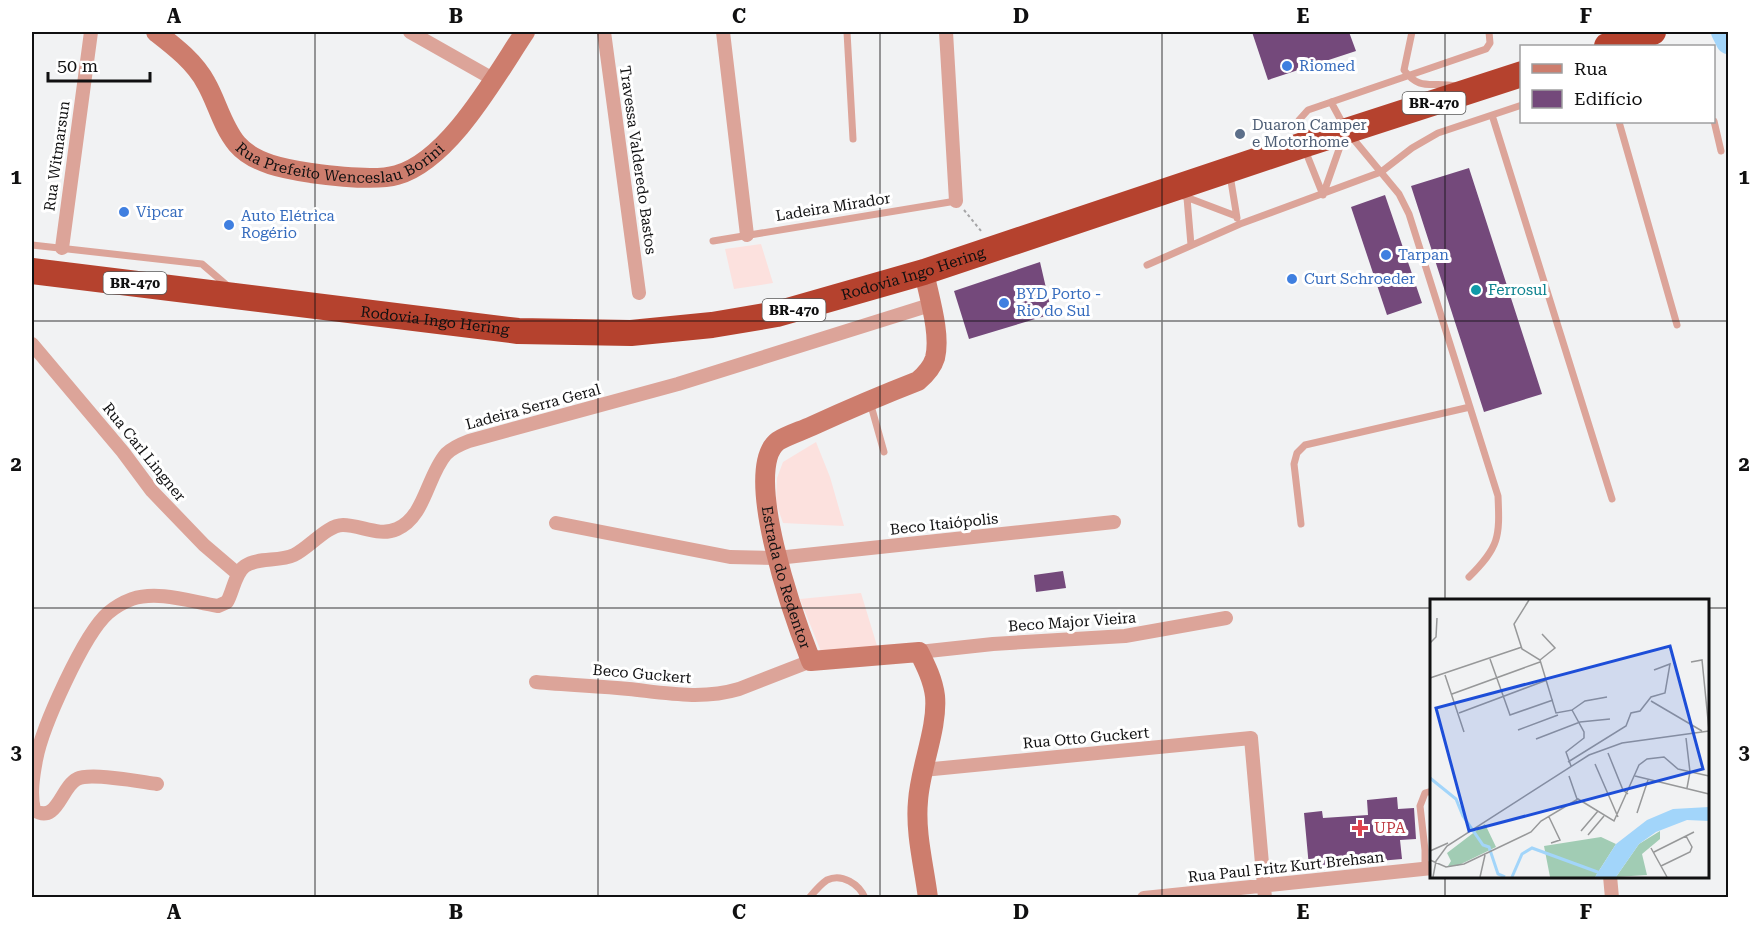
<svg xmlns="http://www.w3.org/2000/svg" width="1760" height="929" font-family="'Roboto Serif',serif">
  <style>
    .industrial { fill: #fce1de }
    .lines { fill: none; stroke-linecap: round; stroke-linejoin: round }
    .river { stroke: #a2d5fa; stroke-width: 24 }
    .building { fill: #74497b }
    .path { stroke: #a5a5a6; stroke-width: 2; stroke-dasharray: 3 3; stroke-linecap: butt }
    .lane { stroke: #dca499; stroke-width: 7 }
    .street { stroke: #dca499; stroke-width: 14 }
    .secondary { stroke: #cd7d6d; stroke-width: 20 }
    .highway { stroke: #b5422e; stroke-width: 26 }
    .grid { fill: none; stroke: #101011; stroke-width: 1.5; stroke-opacity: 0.55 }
    .shop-dot { fill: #3f7fe0; stroke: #fff; stroke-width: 2 }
    .service-dot { fill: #5c6f8a; stroke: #fff; stroke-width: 2 }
    .culture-dot { fill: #0f9aa8; stroke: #fff; stroke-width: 2 }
    .health-dot { fill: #e0444e; stroke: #fff; stroke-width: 2 }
    .labels { text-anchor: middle; stroke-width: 6; stroke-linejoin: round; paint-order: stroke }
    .shield { fill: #fff; stroke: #585858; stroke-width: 1.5 }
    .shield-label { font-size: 14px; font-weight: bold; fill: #101011 }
    .shop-label { font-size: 15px; fill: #366cbe; stroke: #fff; text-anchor: start }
    .service-label { font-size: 15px; fill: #4e5e75; stroke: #fff; text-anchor: start }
    .street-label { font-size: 15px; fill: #101011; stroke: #fff }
    .culture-label { font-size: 15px; fill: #0d838f; stroke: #fff; text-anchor: start }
    .health-label { font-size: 15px; fill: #be3a42; stroke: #fff; text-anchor: start }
    .inset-river { fill: none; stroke: #a2d5fa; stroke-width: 3 }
    .inset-road { fill: none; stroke: #979899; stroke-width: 1.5 }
    .view { fill: #1d4ed8; fill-opacity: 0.15; stroke: #1d4ed8; stroke-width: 3 }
    .inset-edge { fill: none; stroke: #101011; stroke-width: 3 }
    .neatline { fill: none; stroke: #101011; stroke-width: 2 }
    .grid-label { font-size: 20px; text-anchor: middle; font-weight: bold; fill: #101011 }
  </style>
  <rect width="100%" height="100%" fill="#f1f2f3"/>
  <!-- industrial -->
  <path class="industrial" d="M761,244L773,283L734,289L725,249Z
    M816,442L830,477L844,526L783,523L776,503L777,478L783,462Z
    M861,593L878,649L822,654L800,599Z"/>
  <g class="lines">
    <!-- river -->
    <path class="river" d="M1723,32L1728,42"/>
  </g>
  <!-- building -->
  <path class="building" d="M1252,32H1349L1356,51L1268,80Z
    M1469,168L1542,394L1484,412L1411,186Z
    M1385,195L1422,303L1387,315L1351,207Z
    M1040,262L1052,314L969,339L954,291Z
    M1063,571L1066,588L1036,592L1034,575Z
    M1397,797L1398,809L1414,808L1416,839L1400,840L1402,859L1309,867L1304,813L1322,811L1323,818L1368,815L1367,800Z"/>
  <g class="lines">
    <!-- path -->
    <path class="path" d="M964,210L981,231"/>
    <!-- lane -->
    <path class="lane" d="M847,32L853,139
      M1412,32L1404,70C1420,92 1432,81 1456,86
      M1331,102L1344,126
      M1492,115L1612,499
      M1714,121L1721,151
      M1619,122L1677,325
      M1350,135L1399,194L1409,214L1498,496C1500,538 1499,547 1469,577
      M1302,139L1299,120L1308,110L1486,49L1490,43L1489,32
      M1305,150L1323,195
      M1230,175L1237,218
      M1178,194L1236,216
      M1323,195L1343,138
      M1187,198L1191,245
      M713,241L956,201
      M32,245L202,264L230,288
      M1147,265L1240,224L1381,172L1412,148L1438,133L1522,105
      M870,402L884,452
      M1301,524L1294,464L1297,453L1305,445L1470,407
      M1425,869V850L1420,806L1425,793L1432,791
      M809,898C814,892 821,884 827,880C842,873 859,884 865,898"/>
    <!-- street -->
    <path class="street" d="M410,32L493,79
      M604,32L639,293
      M723,32L747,235
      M946,32L956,201
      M62,248L91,32
      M32,344L123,452L152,491L204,545L238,574
      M556,523L730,557L777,558L1114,522
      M919,652L993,644L1125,636L1226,618
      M536,682C567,685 598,686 629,689C666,693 702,700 739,689L811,661
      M923,770L1251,738L1265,898
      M157,784C141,782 90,772 77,779C61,787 57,825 34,810C30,794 33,776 36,760C42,727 84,634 108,613C115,607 124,602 132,599C158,590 192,602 218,606L227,602C233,592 235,573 245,566C258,557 279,562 294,555C309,548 327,525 343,525C361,525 379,537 397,529C425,517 427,476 446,454C452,448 461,444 469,441L678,384L930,305
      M1610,876L1612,898
      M1144,898L1432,868"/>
    <!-- secondary -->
    <g class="secondary">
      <path id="s1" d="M156,32C174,46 195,62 206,83C217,102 222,126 237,144C254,164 286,169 311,173C333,176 377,181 397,175C450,160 496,75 525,32"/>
      <path id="s2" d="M924,272C929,297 941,334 935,358C932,368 925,375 918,381C882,395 847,410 812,426C801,431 788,435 778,441C740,469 796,623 811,661L919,652C926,666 933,680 935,696C938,728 920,768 918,801C915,833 924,866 928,898"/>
    </g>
    <!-- highway -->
    <g class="highway">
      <path d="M1607,46L1653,32"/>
      <path id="s3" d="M32,271L518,331L631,333L712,325L777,314L924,272L1303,145L1522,74"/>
    </g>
  </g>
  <!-- grid -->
  <path class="grid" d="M315,32V898M598,32V898M880,32V898M1162,32V898M1445,32V600M32,321H1728M32,608H1432M1708,608H1728M1445,876V898"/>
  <!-- markers -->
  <g class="shop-dot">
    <circle cx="1287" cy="66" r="6"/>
    <circle cx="124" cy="212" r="6"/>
    <circle cx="229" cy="225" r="6"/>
    <circle cx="1386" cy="255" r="6"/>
    <circle cx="1292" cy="279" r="6"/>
    <circle cx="1004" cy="303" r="6"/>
  </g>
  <circle class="service-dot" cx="1240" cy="134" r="6"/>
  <circle class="culture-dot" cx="1476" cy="290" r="6"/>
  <path class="health-dot" d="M1357 819h6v6h6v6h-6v6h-6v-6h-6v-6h6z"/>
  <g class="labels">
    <!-- shield labels -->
    <g class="shield">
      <rect x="1402.5" y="92" width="63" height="22" rx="4.5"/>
      <rect x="103.5" y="272" width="63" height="22" rx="4.5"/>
      <rect x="762.5" y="299" width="63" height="22" rx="4.5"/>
    </g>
    <g class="shield-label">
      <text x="1434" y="108">BR-470</text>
      <text x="135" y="288">BR-470</text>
      <text x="794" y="315">BR-470</text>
    </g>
    <!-- shop labels -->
    <g class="shop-label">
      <text x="1299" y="71">Riomed</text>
      <text x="136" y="217">Vipcar</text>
      <text x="241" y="221">Auto Elétrica<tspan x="241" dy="17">Rogério</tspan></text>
      <text x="1398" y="260">Tarpan</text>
      <text x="1304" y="284">Curt Schroeder</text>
      <text x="1016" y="299">BYD Porto -<tspan x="1016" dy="17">Rio do Sul</tspan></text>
    </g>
    <!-- service labels -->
    <g class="service-label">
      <text x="1252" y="130">Duaron Camper<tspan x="1252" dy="17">e Motorhome</tspan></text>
    </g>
    <!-- street labels -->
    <g class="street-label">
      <text dy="5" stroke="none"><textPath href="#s1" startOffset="252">Rua Prefeito Wenceslau Borini</textPath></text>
      <text transform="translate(57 156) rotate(-82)" y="5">Rua Witmarsun</text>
      <text transform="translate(638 160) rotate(82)" y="5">Travessa Valderedo Bastos</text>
      <text transform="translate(833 207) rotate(-9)" y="5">Ladeira Mirador</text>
      <text dy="5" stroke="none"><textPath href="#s3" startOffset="892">Rodovia Ingo Hering</textPath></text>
      <text dy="5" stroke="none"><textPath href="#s3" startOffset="406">Rodovia Ingo Hering</textPath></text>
      <text transform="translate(533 407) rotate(-15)" y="5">Ladeira Serra Geral</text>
      <text transform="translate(144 452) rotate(51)" y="5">Rua Carl Lingner</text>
      <text transform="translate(944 524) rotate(-6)" y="5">Beco Itaiópolis</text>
      <text dy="5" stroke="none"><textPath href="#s2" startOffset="411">Estrada do Redentor</textPath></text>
      <text transform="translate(1072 622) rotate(-4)" y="5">Beco Major Vieira</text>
      <text transform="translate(642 674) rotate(5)" y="5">Beco Guckert</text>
      <text transform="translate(1086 738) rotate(-5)" y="5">Rua Otto Guckert</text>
      <text transform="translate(1286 867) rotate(-6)" y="5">Rua Paul Fritz Kurt Brehsan</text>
    </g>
    <!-- culture labels -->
    <g class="culture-label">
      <text x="1488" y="295">Ferrosul</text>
    </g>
    <!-- health labels -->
    <g class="health-label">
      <text x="1374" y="833">UPA</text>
    </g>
  </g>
  <!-- overview -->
  <g transform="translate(1430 599)">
    <rect width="279" height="279" fill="#f1f2f3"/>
    <path d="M55,225L66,248L27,267H18L21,262L17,254ZM230,232V240L212,255L217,276L186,278L209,245ZM171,238L186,245L165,278H120L114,247Z" fill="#a1ccb4"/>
    <path d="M279,208V222L257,221L226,233L209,245L186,278H165L186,245L217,221L243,210Z" fill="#a2d5fa"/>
    <path class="inset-river" d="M0,179L26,200L33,217L53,246L59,248L68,275L75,278M82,278L92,255L102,249L173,275"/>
    <path class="inset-road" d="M99,1L84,25L92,50L110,61L126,114L142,111L154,133V139L136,153L141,167M0,44L6,38L7,19M60,60L80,116L123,101M110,61L125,49L112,35M261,63L272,61L279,131M15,76L34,133M0,79L92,48M22,95L110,63M221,102L272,132M142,111L155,102L177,98M29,114L117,81M88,131L128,116M256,139L260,173L257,189M106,140L150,123L180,120M178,154L193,191L198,195M138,163L196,127L201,114L210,112L221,98L235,94L240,65L224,71M165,165L188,218M139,177L147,200M205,177L279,195M207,214L218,181M119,218L130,241L121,244M151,232L168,212M158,236L174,217M221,249L237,278M0,252L18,244M224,253L264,233M0,261L16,268L34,265L101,233L111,222L148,200L184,222L209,166L217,160L234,158L248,170L279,177M231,267L260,253L262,248L256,237M3,278L6,262L17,247L159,156L192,144L279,132M50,278L55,256"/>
    <path class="view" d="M240,47L273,170L39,232L6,109Z"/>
    <rect width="279" height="279" class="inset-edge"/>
  </g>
  <!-- border -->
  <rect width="1760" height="929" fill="none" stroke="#ffffff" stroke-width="66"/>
  <!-- legend -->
  <rect x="1520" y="45" width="195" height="78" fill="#ffffff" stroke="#9f9fa0" stroke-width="1.5"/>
  <rect x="1532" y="64" width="30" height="9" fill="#cd7d6d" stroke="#9f9fa0" stroke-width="1.5"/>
  <text x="1574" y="75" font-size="18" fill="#101011">Rua</text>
  <rect x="1532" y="90" width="30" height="18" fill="#74497b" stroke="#9f9fa0" stroke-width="1.5"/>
  <text x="1574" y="105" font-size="18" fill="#101011">Edifício</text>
  <!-- scale -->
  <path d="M48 72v9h102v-9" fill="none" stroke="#101011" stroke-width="3"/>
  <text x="57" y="72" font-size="18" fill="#101011" stroke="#ffffff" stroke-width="4.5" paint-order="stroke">50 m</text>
  <rect x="33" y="33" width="1694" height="863" class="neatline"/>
  <g class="grid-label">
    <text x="174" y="23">A</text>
    <text x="456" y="23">B</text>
    <text x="739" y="23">C</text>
    <text x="1021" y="23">D</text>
    <text x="1303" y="23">E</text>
    <text x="1586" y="23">F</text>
    <text x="16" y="184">1</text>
    <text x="1744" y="184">1</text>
    <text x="16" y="471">2</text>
    <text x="1744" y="471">2</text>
    <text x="16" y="759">3</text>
    <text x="1744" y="759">3</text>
    <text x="174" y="919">A</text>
    <text x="456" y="919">B</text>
    <text x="739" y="919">C</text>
    <text x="1021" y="919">D</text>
    <text x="1303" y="919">E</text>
    <text x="1586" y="919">F</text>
  </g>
</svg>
